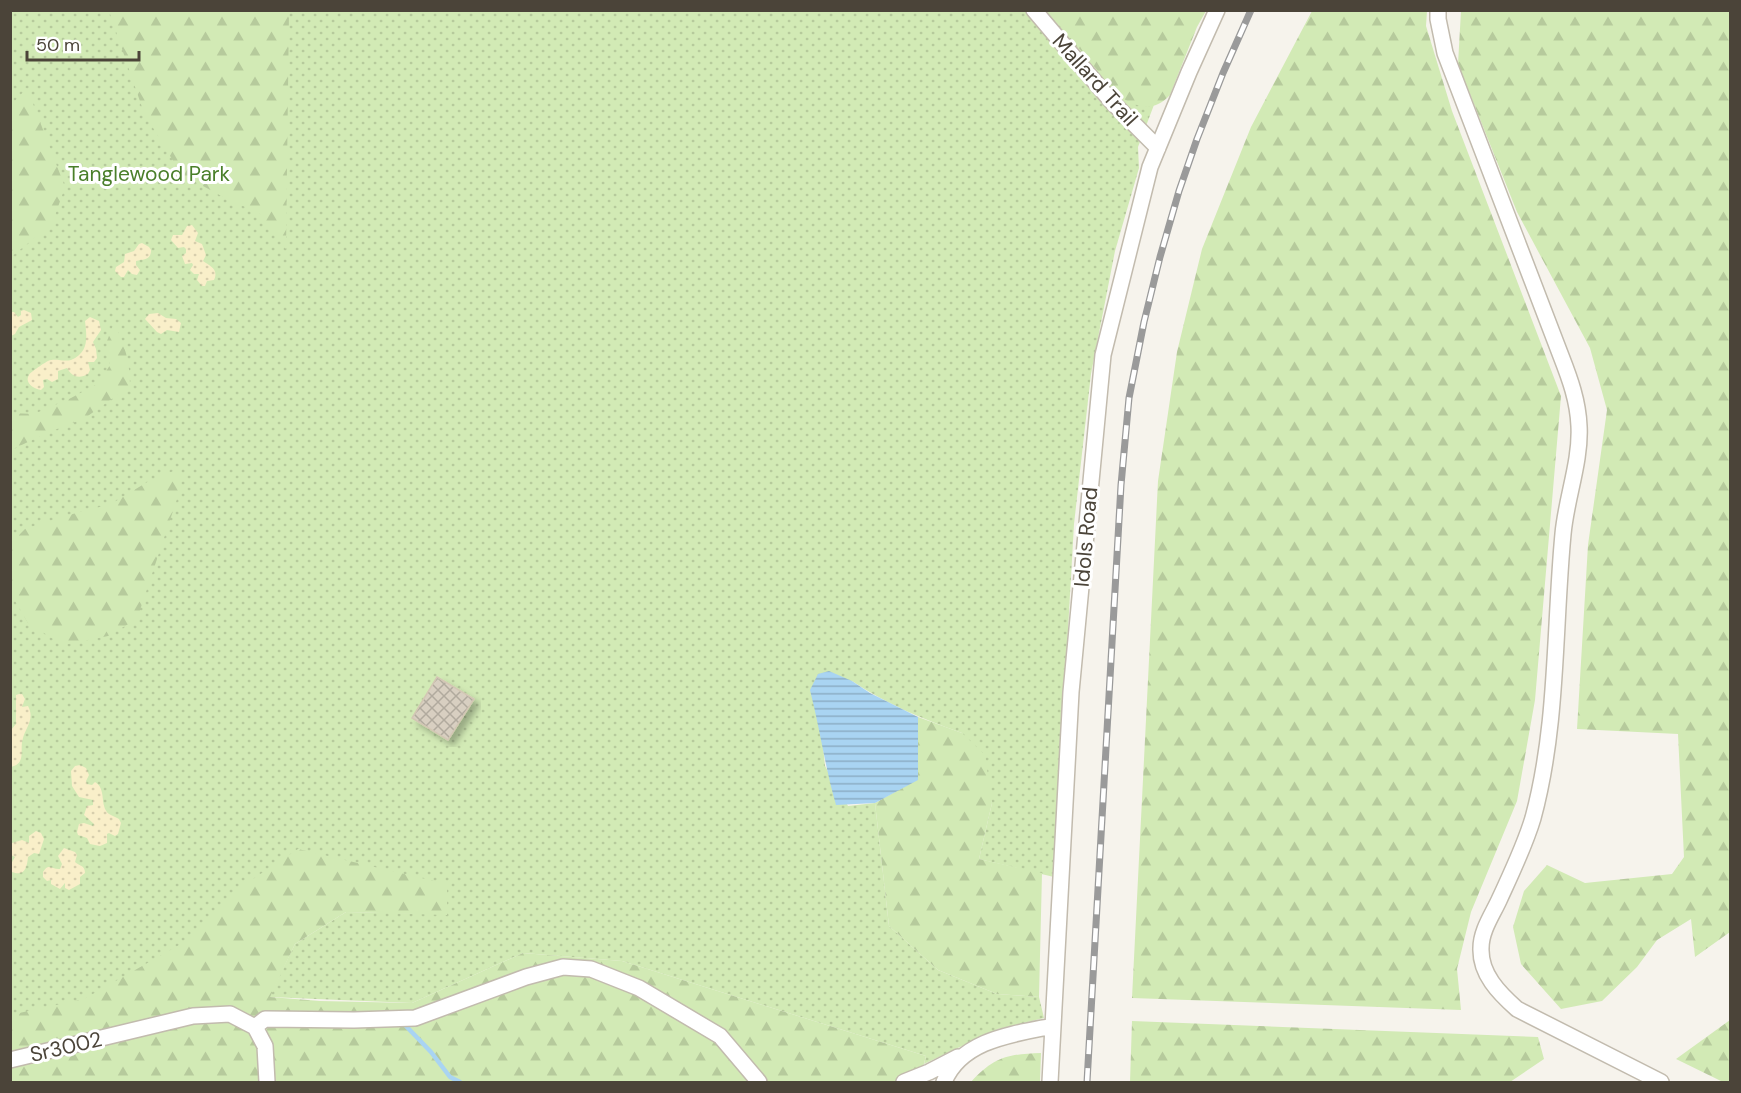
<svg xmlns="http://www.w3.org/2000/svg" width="1741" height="1093" font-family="'DM Sans',sans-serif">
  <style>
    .grass { fill: url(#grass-dots) }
    .forest { fill: url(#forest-firs) }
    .sand { fill: url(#sand-dots) }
    .water { fill: url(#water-rules) }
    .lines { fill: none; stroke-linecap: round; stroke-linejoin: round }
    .stream { stroke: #a9d4f2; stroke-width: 4.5 }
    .building { fill: url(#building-cross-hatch); stroke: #d3c7b4; stroke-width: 1.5; filter: url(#shadow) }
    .minor-casing { stroke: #c2bbae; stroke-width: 18 }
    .minor { stroke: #fff; stroke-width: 15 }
    .rail-casing { stroke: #9a9a9a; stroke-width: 7 }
    .rail { stroke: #fff; stroke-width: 4.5; stroke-dasharray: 14; stroke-linecap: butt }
    .labels { text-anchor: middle; stroke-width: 6; stroke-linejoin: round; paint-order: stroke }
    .street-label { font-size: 21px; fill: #4b4439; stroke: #fff }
    .park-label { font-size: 21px; fill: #4a7f2a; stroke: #fff }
  </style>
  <defs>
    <pattern id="grass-dots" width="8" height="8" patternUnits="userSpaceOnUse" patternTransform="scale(1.5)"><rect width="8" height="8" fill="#d2eab5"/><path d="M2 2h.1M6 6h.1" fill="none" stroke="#b6ca9c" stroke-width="1.8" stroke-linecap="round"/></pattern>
    <pattern id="forest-firs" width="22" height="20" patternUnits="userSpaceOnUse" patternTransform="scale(1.5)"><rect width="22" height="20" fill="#d2eab5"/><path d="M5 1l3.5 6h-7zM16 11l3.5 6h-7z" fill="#b6ca9c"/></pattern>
    <pattern id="sand-dots" width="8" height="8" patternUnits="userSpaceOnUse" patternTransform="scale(1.5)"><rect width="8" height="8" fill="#f9efc9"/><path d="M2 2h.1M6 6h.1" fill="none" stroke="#d7cead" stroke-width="1.8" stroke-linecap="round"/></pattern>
    <pattern id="water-rules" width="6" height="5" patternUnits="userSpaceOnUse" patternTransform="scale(1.5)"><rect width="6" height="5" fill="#a9d4f2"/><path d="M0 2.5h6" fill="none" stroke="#8caec5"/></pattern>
    <pattern id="building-cross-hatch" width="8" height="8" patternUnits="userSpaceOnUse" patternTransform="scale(1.5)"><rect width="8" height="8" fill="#d8cfc1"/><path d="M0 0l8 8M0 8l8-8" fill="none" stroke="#b1aa9e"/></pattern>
    <filter id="shadow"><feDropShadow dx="5.5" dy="5.5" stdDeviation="3" flood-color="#0004"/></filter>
  </defs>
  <rect width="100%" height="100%" fill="#f6f3ec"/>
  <!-- grass -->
  <path class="grass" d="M10,11H1195L1168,68L1138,147L1139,168L1115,251L1091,374L1074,524L1054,877L979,859L992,803L962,733C923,719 886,704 852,681L822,736L825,766L848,806L875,803L889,926L938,970L997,994L1039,997L1044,1018L998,1029L924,1064L926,1056L622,961L523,953L412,1003L269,997L295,944L346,912L447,914L298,849L280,972L11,1039Z"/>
  <!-- forest -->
  <path class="forest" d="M109,11H289L286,249L259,213L225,198L181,174L144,113Z
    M1048,11H1206L1197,27L1170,95C1152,114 1136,107 1118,95Z
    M1312,11H1427L1426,26L1452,111L1561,396L1535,700L1517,801L1471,912L1457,969L1461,1010L1132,998L1158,481L1177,352L1202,249L1251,127Z
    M1461,11H1730V932L1695,957L1691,919L1657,940L1637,967L1602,1001L1561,1009L1521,964L1513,927L1524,891L1547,865L1585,883L1672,874L1684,857L1678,734L1577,729L1588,545L1607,410L1590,348L1517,212L1458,64Z
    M27,88L65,187L52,224L11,257V105Z
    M114,323C125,345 130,362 130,386L85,418L47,433L11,450V413L34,414L71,398L99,383L110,365L107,341Z
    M181,468L180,490L137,619L108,636L63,645L28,623L11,594V543L25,529L65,516L111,504L149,481Z
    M918,717L962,733L985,755L992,803L979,859L1042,873L1039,997L997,994L938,970L889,926L875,803L918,779Z
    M298,849L447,884V915L346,912L295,944L270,997L320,1001L412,1003L523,953L622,961L926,1056L919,1082H11L10,1015L84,999L188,940L241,887Z
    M1730,1020V1082H1723L1676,1059Z
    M1132,1021L1538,1037L1544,1059L1510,1082H1130Z
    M1041,1053L1040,1082H971C994,1057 1008,1054 1041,1053Z"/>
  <!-- sand -->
  <path class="sand" d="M192,225L198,233L195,241L202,244L206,255L203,261C210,266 219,269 214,280L207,281L205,286H202L197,280L199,274H194L190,270L193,265L192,263L185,264L182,256L186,253V249L184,247L178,248L171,240L173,235H182L187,226Z
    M142,243L149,247L151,250C151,261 143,259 136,261V265L140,270L137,275L132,274L128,270L124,277H121L115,271L116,267L124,262L125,254L134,251L139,244Z
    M24,310L31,313L32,320L19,327L15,334L11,336V312H14L18,317L21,315V311Z
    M158,313L166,318L176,319L181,323L179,332L167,330L161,334L157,332L145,319L149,314Z
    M90,317L99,321L101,330L93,342L96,349L97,358L94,362H88L90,370L88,374C79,379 72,377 67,368L58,371V379L52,382L47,379L43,380L44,387L41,390C34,389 24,383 29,375C30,372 46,362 48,361C56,358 63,362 71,360C89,352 87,338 85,321Z
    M19,694H22L25,699L22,707L28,706C35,719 26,727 23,738C19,750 27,763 11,767V730L16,724V695Z
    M80,765L86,768L89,775L86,781L87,784L92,785L95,782C107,789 99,806 109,814C112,816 116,817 119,819L121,823L118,834L115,836L109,833L107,834V843L100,846L90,844L87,838L78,835L77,832L79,824L84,823L93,826L94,824L84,815L87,806L93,805V800L79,797L72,786L71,771L75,766Z
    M36,831L41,833L44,839L39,854L34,853L28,857C27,867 25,877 12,872L11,864L15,857L11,855L12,843L22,840L29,843V836Z
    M64,848L75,852L77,855L75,862C79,866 85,865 85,873L80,877V884L69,890L65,888V883L60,889L51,884V880L47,881L43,877V872C49,862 52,870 60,869L62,864L58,856Z"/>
  <!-- water -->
  <path class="water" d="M829,671L852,681L870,693L918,717V780L875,803L836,805C825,767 820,729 810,690L818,674Z"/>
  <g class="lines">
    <!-- stream -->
    <path class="stream" d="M405,1025L431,1052L450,1077L460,1082"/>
  </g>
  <!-- building -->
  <path class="building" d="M437,677L474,699L448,740L412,718Z"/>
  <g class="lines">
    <defs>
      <path id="minor" d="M1034,10L1112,102L1158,148
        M1438,10V19L1445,53L1561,356C1570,379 1578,401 1579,426C1581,461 1566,499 1563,534C1554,629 1558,726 1533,818C1525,845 1512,872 1500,898C1493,914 1481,930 1481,948C1480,974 1499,993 1517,1009L1661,1082
        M255,1027L265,1019L354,1020L415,1018L526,977L563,967L591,969L639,988L720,1036L759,1082
        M10,1060L193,1016L230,1014L255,1027L265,1046L267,1082
        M904,1082L929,1072L958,1057
        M944,1082C961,1040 1013,1034 1053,1026
        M1050,1082L1071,692L1103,355L1150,167L1189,72L1217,10"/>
    </defs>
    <!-- minor casing -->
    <use href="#minor" class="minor-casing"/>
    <!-- minor -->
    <use href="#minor" class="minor"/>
    <defs>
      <path id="rail" d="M1087,1082L1121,485L1129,398L1144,322L1160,257L1179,191L1197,139L1223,73L1251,10"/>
    </defs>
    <!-- rail casing -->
    <use href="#rail" class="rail-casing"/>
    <!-- rail -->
    <use href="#rail" class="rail"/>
  </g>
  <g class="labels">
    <!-- street labels -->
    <g class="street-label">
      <text transform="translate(1095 80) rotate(48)" y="7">Mallard Trail</text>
      <text transform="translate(1086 537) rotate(-85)" y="7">Idols Road</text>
      <text transform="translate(66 1047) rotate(-13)" y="7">Sr3002</text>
    </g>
    <!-- park labels -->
    <g class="park-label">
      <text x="149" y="181">Tanglewood Park</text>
    </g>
  </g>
  <!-- border -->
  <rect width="1741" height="1093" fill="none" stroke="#4b4439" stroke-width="24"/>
  <!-- scale -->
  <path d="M27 51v9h112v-9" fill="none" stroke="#4b4439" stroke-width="3"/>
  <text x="36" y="51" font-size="18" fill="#4b4439" stroke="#ffffff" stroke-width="4.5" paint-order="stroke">50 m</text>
</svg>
